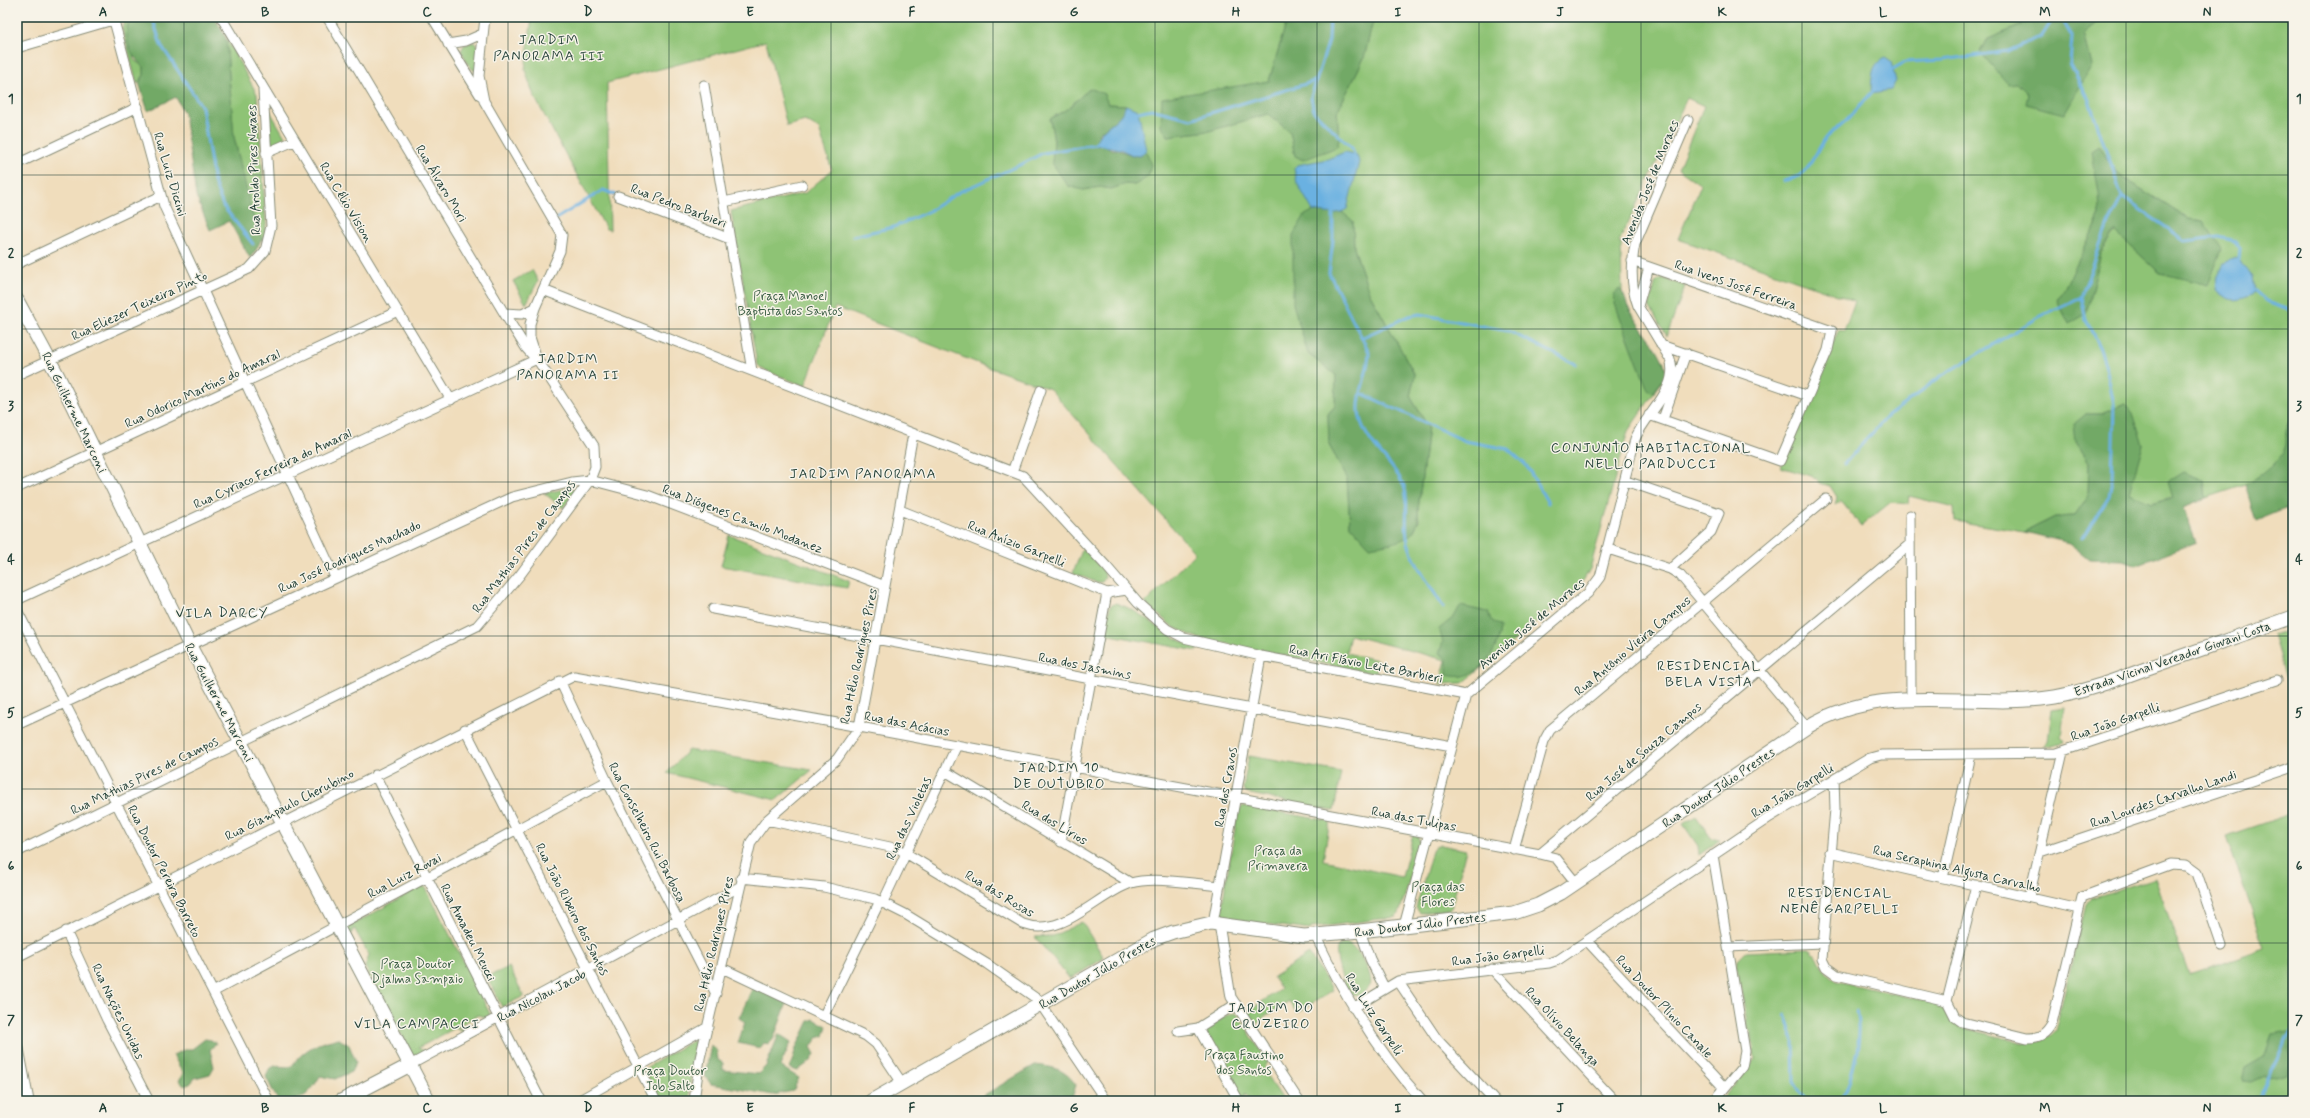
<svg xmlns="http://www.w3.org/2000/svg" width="2310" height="1118" font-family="Mynerve,sans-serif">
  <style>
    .green { fill: #8ec375; stroke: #568054; fill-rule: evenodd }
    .forest { fill: #72a966; stroke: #48734d }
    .water { fill: #6bb1e1; stroke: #45778a }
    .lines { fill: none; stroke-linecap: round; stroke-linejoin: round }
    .stream { stroke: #6bb1e1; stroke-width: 3 }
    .street-casing { stroke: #888d78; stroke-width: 11 }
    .secondary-casing { stroke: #888d78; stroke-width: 15 }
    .street { stroke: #fff; stroke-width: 9 }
    .secondary { stroke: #fff; stroke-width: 13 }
    .grid { fill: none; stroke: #1f3d34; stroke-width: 1; stroke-opacity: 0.55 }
    .labels { text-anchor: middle; stroke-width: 3; stroke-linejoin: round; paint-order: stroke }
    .street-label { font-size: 13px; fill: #1f3d34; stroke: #f7f3e8 }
    .park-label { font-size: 13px; fill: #3b5e44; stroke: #f7f3e8 }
    .neighbourhood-label { font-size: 14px; letter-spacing: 1px; fill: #1f3d34; stroke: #f7f3e8 }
    .neatline { fill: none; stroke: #1f3d34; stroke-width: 1.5 }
    .grid-label { font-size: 13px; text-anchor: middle; font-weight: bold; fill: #1f3d34 }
  </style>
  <rect width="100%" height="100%" fill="#f7f3e8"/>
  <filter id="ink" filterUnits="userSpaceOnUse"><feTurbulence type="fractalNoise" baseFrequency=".025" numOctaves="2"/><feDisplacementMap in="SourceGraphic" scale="8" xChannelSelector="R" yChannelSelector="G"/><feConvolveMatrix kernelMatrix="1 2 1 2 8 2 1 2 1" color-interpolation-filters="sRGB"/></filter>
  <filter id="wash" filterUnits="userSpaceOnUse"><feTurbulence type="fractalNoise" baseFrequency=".012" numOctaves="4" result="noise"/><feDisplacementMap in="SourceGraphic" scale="16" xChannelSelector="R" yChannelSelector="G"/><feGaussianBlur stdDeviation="0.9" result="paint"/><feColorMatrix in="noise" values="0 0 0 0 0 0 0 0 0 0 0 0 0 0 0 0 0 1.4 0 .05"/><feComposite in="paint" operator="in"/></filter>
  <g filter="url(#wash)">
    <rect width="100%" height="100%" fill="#f0ddbc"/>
    <!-- green -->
    <path class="green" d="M142,17H158L154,21L138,20L128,24L134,60L144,67V75L137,84L122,28L125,22Z
      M532,17H1288L1269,81L1248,85L1168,136L1209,131L1268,114L1290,132L1295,155L1339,140L1337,112L1364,58L1374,17H2017L2022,25L1986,40L2028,94L2027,104L2092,66L2084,33L2103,17H2293V469L2206,498L2204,480L2172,497L2151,503L2128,493L2143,444L2125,404L2105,413H2087L2076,442L2089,462L2088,497L2075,516L2055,517L2025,532L1955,521L1954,507L1909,496L1908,504L1891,502L1861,526L1841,501L1835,505L1837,497L1830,486L1820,483L1817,478L1781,467L1839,329L1844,331L1855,301L1678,239L1701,185L1678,169L1704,106L1687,98L1619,242L1621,243L1622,291L1625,302L1664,362L1666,376L1628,431L1590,569L1580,586L1463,683L1440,684L1446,660L1350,635L1346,653L1378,660L1376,674L1198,638L1173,627L1145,603L1195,553L1050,389L988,367L835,307L805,386L762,369L757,364L731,211L805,193L832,170L819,129L805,121L787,126L766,41L607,83L610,230L606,229L534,96L525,70ZM1090,88L1108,104L1126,105L1135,185L1126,184L1111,189L1100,187L1083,190L1052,163L1054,141L1050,119L1067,109ZM2099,146L2116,173L2188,219L2203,221L2160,273L2116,232L2101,253L2086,314L2057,300L2066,287L2100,215ZM1353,221L1354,248L1369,292L1415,375L1410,396L1428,427L1418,510L1419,521L1350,525L1347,478L1329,445L1328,414L1335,406L1336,375L1308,354Z
      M226,38L257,94L266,224L264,243L252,213L234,137Z
      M473,42L477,45V68L475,71L471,68L461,51L464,45Z
      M268,108L285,137L274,144L270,141Z
      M532,270L538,281L526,304L513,281Z
      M1662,278L1685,286L1667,336L1649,306L1656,281Z
      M570,488L574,489V493L563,508L544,493Z
      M729,535L849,581L847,588L721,566Z
      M1083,548L1104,571L1105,578L1102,582H1096L1073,573Z
      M1116,603C1147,613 1166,639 1198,648L1197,651L1105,634L1110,606Z
      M2293,625V702L2273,635L2286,631L2288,627Z
      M2065,707L2061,736L2066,742L2042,747L2048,741L2052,709Z
      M688,750L694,751L812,770L776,800L667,773Z
      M1249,756L1341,772L1334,811L1246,793L1243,788Z
      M1243,806L1330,821L1323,860L1402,877L1413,835L1418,837L1421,845L1399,914L1396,917L1311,928L1310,930L1223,918L1221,912L1238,811Z
      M2293,813V1101H1721L1755,1059L1751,1029H1748L1737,968L1738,960L1746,952L1809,949C1819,954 1821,972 1837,981L1934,1003L1960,1027L2024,1043L2042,1041L2055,1031L2086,905L2092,898L2155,878L2189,974L2265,948L2226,836Z
      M1696,816L1711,838L1720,840L1699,855L1698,846L1683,824Z
      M1441,845L1466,850L1451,909L1420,913L1416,908L1432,851L1435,847Z
      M422,886L426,888L490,1014L488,1018L478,1015L457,1027L465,1031L463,1032L455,1028L418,1048L426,1052L414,1058L365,967L369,955L354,928L349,938L345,929Z
      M1082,922L1104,958L1070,979L1035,937L1053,936Z
      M1345,943C1356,945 1375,975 1370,986L1361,995C1357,995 1352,995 1349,992C1343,985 1333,953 1338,946Z
      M1309,954L1333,990L1297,1013L1289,1001L1256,1023L1248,1011L1281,989L1273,977Z
      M509,967L524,996L502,1007L487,977Z
      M1234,1013L1238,1015L1267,1061L1263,1070L1284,1101H1251L1245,1094L1243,1101L1205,1032L1206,1029L1229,1014Z
      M692,1041L697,1042L698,1045L690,1081L689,1101H660L646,1073V1068Z"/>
    <!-- forest -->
    <path class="forest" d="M158,17H214L226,38L234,137L252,213L262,238L256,250L250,258L229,221L210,230L196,196L184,114L176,97L148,111L139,83L144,75V67C131,57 124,40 128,24L138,20L154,21Z
      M1288,17H1374L1364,58L1337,112L1339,140L1337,147L1303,160L1295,156L1290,132L1268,114L1209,131L1168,136L1161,126L1162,98L1269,81Z
      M2017,17H2103L2084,33L2092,66L2064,114L2026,104L2028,94L2017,83L2008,84L1980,52L1986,40L2022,25Z
      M1090,88L1104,94L1108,104L1126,105L1123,114L1098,134L1110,149C1121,149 1129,156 1140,156L1146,150L1151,165L1148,177L1135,185L1126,184L1111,189L1100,187L1083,190L1068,186L1052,163L1054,141L1050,119L1067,109Z
      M2099,146L2116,173L2188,219L2203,221L2222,249L2208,285L2160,273L2115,232L2101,253L2086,314L2069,324L2057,300L2066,287L2100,215L2099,194L2092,151Z
      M1313,211L1342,212L1353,221L1354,248L1369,292L1415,375L1410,396L1428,427L1418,510C1421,542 1395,542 1370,547L1350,525L1347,478L1329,445L1328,414L1335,406L1336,375L1308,354L1293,304V235L1305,215Z
      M1619,289C1625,292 1626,305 1630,311C1641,329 1667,355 1666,376L1653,393L1648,390L1615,304L1614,295Z
      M2125,404L2133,413L2143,444L2129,493L2151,503L2172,498L2167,482L2183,472L2204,480L2206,498L2183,507L2196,542L2136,565L2123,560L2089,559L2069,543L2025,532L2055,517L2075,516L2088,497L2089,462L2076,442L2074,424L2087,413H2105Z
      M2291,420L2293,421V511L2285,509L2256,521L2245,485C2259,478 2283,461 2286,444C2287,431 2283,433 2291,420Z
      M1460,606L1488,612L1491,620L1500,626C1500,652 1477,684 1447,675V659L1439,653L1443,642L1439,629L1454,617Z
      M753,987L787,1003L773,1040L769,1044L764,1043L760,1048L738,1043L745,1022L739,1018Z
      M814,1019L827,1026L824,1036L817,1038L811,1047L815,1054L811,1061L797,1071L790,1068L796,1048L809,1021Z
      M2293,1031V1046L2289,1048L2291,1059L2288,1075L2276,1078L2264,1076L2251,1082L2242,1081L2245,1068L2264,1057L2272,1035Z
      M779,1034L791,1042L780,1066L799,1078L793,1091L773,1095L711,1084L705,1076L711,1045L717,1051L718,1060L723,1063V1070L758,1074L766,1066Z
      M205,1039L211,1040L216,1043L210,1050L214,1067L210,1074L195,1078L190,1084L184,1086L179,1081L183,1073L173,1055L186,1049H192Z
      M339,1039L349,1045L356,1062L351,1072L335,1079L320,1076C309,1096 302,1101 278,1101L266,1077L269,1069L275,1066L291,1067C303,1050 318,1041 339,1039Z
      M1035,1065C1054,1067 1065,1069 1076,1085L1071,1101H974Z"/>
    <!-- water -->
    <path class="water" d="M1885,58L1891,62L1896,81L1891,90L1871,93C1872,80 1870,64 1885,58Z
      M1126,105L1138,110L1146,150L1140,156C1132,156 1129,153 1122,150C1115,147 1104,147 1095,144C1101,124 1120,124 1126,105Z
      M1345,152L1357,155L1359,162L1347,209C1337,216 1325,213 1313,211L1297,183L1294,168L1297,165L1328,159Z
      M2236,258L2253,276L2255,293C2238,302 2230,303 2216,290L2218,275L2224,263Z"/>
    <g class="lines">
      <!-- stream -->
      <path class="stream" d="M1330,17L1329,40L1311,97L1314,112L1352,148L1354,154L1353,157
        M2061,17L2072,37L2070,64L2089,100L2122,197L2186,241L2218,237L2235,241L2239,248L2238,260
        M154,23L161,45L202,107L214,182L223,206L253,244
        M1891,70L1905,62L1943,60L2008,51L2042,36L2054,17
        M1134,113L1151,109L1191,119L1315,81
        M1784,181L1799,176L1807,169L1826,137L1849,118L1873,91
        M1333,211V240L1329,273L1369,352C1369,374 1355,397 1360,418C1367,445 1390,459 1402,482C1411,498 1403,525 1408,542C1414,565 1431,586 1443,607
        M554,220L603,190L616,195
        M853,236L894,227L929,211L959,192L1022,164L1043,153L1095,144L1098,141
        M2253,290L2266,302L2293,311
        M2081,297L2086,320L2101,351L2107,371L2114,404L2112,480L2109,496L2082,538
        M2290,309L2293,303
        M1363,337L1409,316L1420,314L1508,331L1576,364
        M1361,393L1465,441L1508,449L1526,465L1548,503
        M1844,464L1887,417L1941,376L2039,317L2081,297L2108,224L2122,197
        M1785,1014L1793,1040L1794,1082L1806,1101
        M1841,1101C1852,1080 1864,1034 1857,1011
        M2258,1101L2263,1086L2293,1027"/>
    </g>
  </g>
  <g filter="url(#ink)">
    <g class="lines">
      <defs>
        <path id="street" d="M113,17L164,206L335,577
          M221,17L451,400
          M327,17L504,313L526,348L534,357
          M432,17L480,95
          M448,44L466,41L482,34
          M17,48L123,17
          M704,85L752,371
          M266,153L294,141
          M17,164L138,107
          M618,196L730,239
          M724,202L802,185
          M1632,261L1832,331L1828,350L1780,461L1649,415
          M17,264L161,196
          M543,290L1023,476L1107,567L1138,603L1167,629L1184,638L1261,656L1466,695
          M1638,306L1649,267
          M504,313L522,314L535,308
          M1661,345L1808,396
          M17,375L249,269L265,251L271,226L263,90
          M1663,419L1686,353
          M1012,472L1041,390
          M1626,481L1719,513L1711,532L1670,569
          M17,488L398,311
          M900,510L1107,593L1127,590
          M1910,515L1911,699
          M1608,549L1670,569L1680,575L1807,727
          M17,600L537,359
          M713,609L1452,746
          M17,610L269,1101
          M560,681L607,781L716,994
          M1466,695L1588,593L1600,577L1635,439C1646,413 1680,388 1670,359L1638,306C1630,285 1631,265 1635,244L1688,120
          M17,725L512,497L572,482L590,480L647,495L885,586
          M465,729L656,1101
          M945,771L1131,883
          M375,775L541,1101
          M1834,779L1835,809L1822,959L1826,967L1837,975L1947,1001
          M767,820L899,849L1023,924C1063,939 1096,895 1131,883C1152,876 1197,884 1220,886
          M1061,842L1107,593
          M1514,850L1544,741L1550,730L1826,499
          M17,852L477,626L520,575L590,480L595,467L594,446L537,359L530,337V324L535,308L560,251L562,235L484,101L479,76L485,17
          M1830,852L2079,909
          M2040,852L2293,767
          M1540,854L1910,544
          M1713,855L1745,1051L1742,1067L1714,1101
          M741,878L824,887L875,899L905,914L987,964L1037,999L1106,1101
          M1943,878L1971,755
          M1976,885L1947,1001L1955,1017L1962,1022L2027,1038C2040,1038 2046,1034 2052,1023L2082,897L2171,864L2186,865L2197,873L2222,946
          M2029,897L2063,752
          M883,902L957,745
          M1213,923L1261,656
          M1219,924L1231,997L1299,1101
          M1404,926L1466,695
          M66,931L107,1020L149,1101
          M1360,931L1370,959L1384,987
          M1315,935C1344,996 1377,1051 1423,1101
          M1587,941L1724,1088
          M1728,947L1822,943
          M17,957L574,676L865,728L1540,854L1556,858L1576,883
          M722,968L866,1036L876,1044L902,1083
          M1492,969L1615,1101
          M1398,981L1437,1039L1495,1101
          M213,992L607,781
          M1236,1004L1198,1028L1239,1101
          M1353,1008L1398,981L1549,963L1558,960L1770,817L1870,758L1881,755L2057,753L2277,680
          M824,1015L880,901
          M1178,1031L1198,1028
          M410,1065L739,887
          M578,1101L708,1027
          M694,1101L700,1058L751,842L767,820L837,759L859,727L913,434"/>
        <path id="secondary" d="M17,300L58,376L189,644L429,1101
          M17,1049L27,1101
          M341,1101L410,1065
          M871,1101L1154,939L1173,932L1211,923L1304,936L1360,931L1514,913L1538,905L1561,893L1807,727C1885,679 1971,711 2055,697C2087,691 2118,679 2148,668C2196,651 2244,634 2293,617"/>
      </defs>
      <!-- street casing -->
      <use href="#street" class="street-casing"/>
      <!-- secondary casing -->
      <use href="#secondary" class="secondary-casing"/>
      <!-- street -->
      <use href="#street" class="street"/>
      <!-- secondary -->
      <use href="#secondary" class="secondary"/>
    </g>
  </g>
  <!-- grid -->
  <path class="grid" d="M184,17V1101M346,17V1101M508,17V1101M669,17V1101M831,17V1101M993,17V1101M1155,17V1101M1317,17V1101M1479,17V1101M1641,17V1101M1802,17V1101M1964,17V1101M2126,17V1101M17,175H2293M17,329H2293M17,482H2293M17,636H2293M17,789H2293M17,943H2293"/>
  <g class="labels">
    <!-- street labels -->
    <g class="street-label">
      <text transform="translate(253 170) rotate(-92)" y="5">Rua Aroldo Pires Novaes</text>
      <text transform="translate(171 174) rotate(73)" y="5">Rua Luiz Diccini</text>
      <text transform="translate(1649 182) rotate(-68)" y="5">Avenida José de Moraes</text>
      <text transform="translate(442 183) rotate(59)" y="5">Rua Álvaro Mori</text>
      <text transform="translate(347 202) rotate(59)" y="5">Rua Célio Vision</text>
      <text transform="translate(679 205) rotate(21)" y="5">Rua Pedro Barbieri</text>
      <text transform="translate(1736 284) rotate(19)" y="5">Rua Ivens José Ferreira</text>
      <text transform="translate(139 305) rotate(-25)" y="5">Rua Eliezer Teixeira Pinto</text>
      <text transform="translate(202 388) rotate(-25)" y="5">Rua Odorico Martins do Amaral</text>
      <text transform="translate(75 412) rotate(64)" y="5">Rua Guilherme Marconi</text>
      <text transform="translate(272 468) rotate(-25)" y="5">Rua Cyriaco Ferreira do Amaral</text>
      <text transform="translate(743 518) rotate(21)" y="5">Rua Diógenes Camilo Modanez</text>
      <text transform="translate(1017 543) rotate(22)" y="5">Rua Anízio Garpelli</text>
      <text transform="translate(523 546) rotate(-53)" y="5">Rua Mathias Pires de Campos</text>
      <text transform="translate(349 556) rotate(-25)" y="5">Rua José Rodrigues Machado</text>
      <text transform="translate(1531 623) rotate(-40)" y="5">Avenida José de Moraes</text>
      <text transform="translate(1632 645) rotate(-40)" y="5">Rua Antônio Vieira Campos</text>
      <text transform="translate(858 656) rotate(-78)" y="5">Rua Hélio Rodrigues Pires</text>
      <text transform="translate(2172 658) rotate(-19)" y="5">Estrada Vicinal Vereador Giovani Costa</text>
      <text transform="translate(1366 663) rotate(11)" y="5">Rua Ari Flávio Leite Barbieri</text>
      <text transform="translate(1085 665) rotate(11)" y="5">Rua dos Jasmins</text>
      <text transform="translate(220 702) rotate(62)" y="5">Rua Guilherme Marconi</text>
      <text transform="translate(2115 721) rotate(-19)" y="5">Rua João Garpelli</text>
      <text transform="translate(907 723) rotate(11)" y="5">Rua das Acácias</text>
      <text transform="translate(1643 751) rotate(-40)" y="5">Rua José de Souza Campos</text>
      <text transform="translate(144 775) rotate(-26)" y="5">Rua Mathias Pires de Campos</text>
      <text transform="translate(1225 787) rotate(-80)" y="5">Rua dos Cravos</text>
      <text transform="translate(1718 787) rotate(-34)" y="5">Rua Doutor Júlio Prestes</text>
      <text transform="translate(1792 790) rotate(-31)" y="5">Rua João Garpelli</text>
      <text transform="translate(2163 798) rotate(-19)" y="5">Rua Lourdes Carvalho Landi</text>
      <text transform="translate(289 804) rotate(-27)" y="5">Rua Giampaulo Cherubino</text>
      <text transform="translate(908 818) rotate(-65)" y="5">Rua das Violetas</text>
      <text transform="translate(1414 818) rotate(11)" y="5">Rua das Tulipas</text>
      <text transform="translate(1055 822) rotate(31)" y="5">Rua dos Lírios</text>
      <text transform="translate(648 832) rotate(63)" y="5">Rua Conselheiro Rui Barbosa</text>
      <text transform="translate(1957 868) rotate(13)" y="5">Rua Seraphina Algusta Carvalho</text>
      <text transform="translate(165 871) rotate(63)" y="5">Rua Doutor Pereira Barreto</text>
      <text transform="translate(404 875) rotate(-28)" y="5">Rua Luiz Rovai</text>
      <text transform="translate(1000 893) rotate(31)" y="5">Rua das Rosas</text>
      <text transform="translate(573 909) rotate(63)" y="5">Rua João Ribeiro dos Santos</text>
      <text transform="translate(1420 924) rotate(-7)" y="5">Rua Doutor Júlio Prestes</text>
      <text transform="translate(469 932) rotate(63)" y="5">Rua Amadeu Meucci</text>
      <text transform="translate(713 944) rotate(-77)" y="5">Rua Hélio Rodrigues Pires</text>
      <text transform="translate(1498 955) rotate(-7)" y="5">Rua João Garpelli</text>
      <text transform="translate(1097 972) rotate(-30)" y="5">Rua Doutor Júlio Prestes</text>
      <text transform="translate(541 995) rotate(-28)" y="5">Rua Nicolau Jacob</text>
      <text transform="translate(1665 1006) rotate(47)" y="5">Rua Doutor Plínio Canale</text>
      <text transform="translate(119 1011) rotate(64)" y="5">Rua Nações Unidas</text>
      <text transform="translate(1375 1014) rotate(57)" y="5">Rua Luiz Garpelli</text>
      <text transform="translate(1563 1026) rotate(47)" y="5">Rua Olívio Belanga</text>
    </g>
    <!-- park labels -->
    <g class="park-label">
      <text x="790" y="300">Praça Manoel<tspan x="790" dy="15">Baptista dos Santos</tspan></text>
      <text x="1278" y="855">Praça da<tspan x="1278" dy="15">Primavera</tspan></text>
      <text x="1438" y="891">Praça das<tspan x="1438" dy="15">Flores</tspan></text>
      <text x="417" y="968">Praça Doutor<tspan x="417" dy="15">Djalma Sampaio</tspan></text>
      <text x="1244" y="1059">Praça Faustino<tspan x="1244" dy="15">dos Santos</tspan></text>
      <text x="670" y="1075">Praça Doutor<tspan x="670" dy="15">Job Salto</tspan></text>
    </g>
    <!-- neighbourhood labels -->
    <g class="neighbourhood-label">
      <text x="549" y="44">JARDIM<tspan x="549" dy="16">PANORAMA III</tspan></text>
      <text x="568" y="363">JARDIM<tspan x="568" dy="16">PANORAMA II</tspan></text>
      <text x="1651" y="452">CONJUNTO HABITACIONAL<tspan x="1651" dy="16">NELLO PARDUCCI</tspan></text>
      <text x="863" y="478">JARDIM PANORAMA</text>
      <text x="222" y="617">VILA DARCY</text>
      <text x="1709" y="670">RESIDENCIAL<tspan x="1709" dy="16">BELA VISTA</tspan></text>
      <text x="1059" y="772">JARDIM 10<tspan x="1059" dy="16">DE OUTUBRO</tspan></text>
      <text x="1840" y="897">RESIDENCIAL<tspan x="1840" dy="16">NENÊ GARPELLI</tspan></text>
      <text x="1271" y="1012">JARDIM DO<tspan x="1271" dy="16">CRUZEIRO</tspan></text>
      <text x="417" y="1028">VILA CAMPACCI</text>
    </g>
  </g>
  <!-- margin -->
  <rect width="2310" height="1118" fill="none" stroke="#f7f3e8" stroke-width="44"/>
  <rect x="22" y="22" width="2266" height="1074" class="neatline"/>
  <g class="grid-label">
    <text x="103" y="16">A</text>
    <text x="265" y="16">B</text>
    <text x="427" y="16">C</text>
    <text x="588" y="16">D</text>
    <text x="750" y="16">E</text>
    <text x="912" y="16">F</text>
    <text x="1074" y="16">G</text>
    <text x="1236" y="16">H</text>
    <text x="1398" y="16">I</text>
    <text x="1560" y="16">J</text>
    <text x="1722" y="16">K</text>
    <text x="1883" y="16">L</text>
    <text x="2045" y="16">M</text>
    <text x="2207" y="16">N</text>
    <text x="11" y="103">1</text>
    <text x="2299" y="103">1</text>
    <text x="11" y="257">2</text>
    <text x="2299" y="257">2</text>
    <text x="11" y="410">3</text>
    <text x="2299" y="410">3</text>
    <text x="11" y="564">4</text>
    <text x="2299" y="564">4</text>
    <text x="11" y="717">5</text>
    <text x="2299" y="717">5</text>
    <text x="11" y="870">6</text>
    <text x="2299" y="870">6</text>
    <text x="11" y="1024">7</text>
    <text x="2299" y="1024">7</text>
    <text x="103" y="1112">A</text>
    <text x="265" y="1112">B</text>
    <text x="427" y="1112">C</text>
    <text x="588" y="1112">D</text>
    <text x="750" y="1112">E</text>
    <text x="912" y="1112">F</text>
    <text x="1074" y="1112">G</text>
    <text x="1236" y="1112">H</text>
    <text x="1398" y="1112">I</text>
    <text x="1560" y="1112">J</text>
    <text x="1722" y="1112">K</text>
    <text x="1883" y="1112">L</text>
    <text x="2045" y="1112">M</text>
    <text x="2207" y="1112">N</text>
  </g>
</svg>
